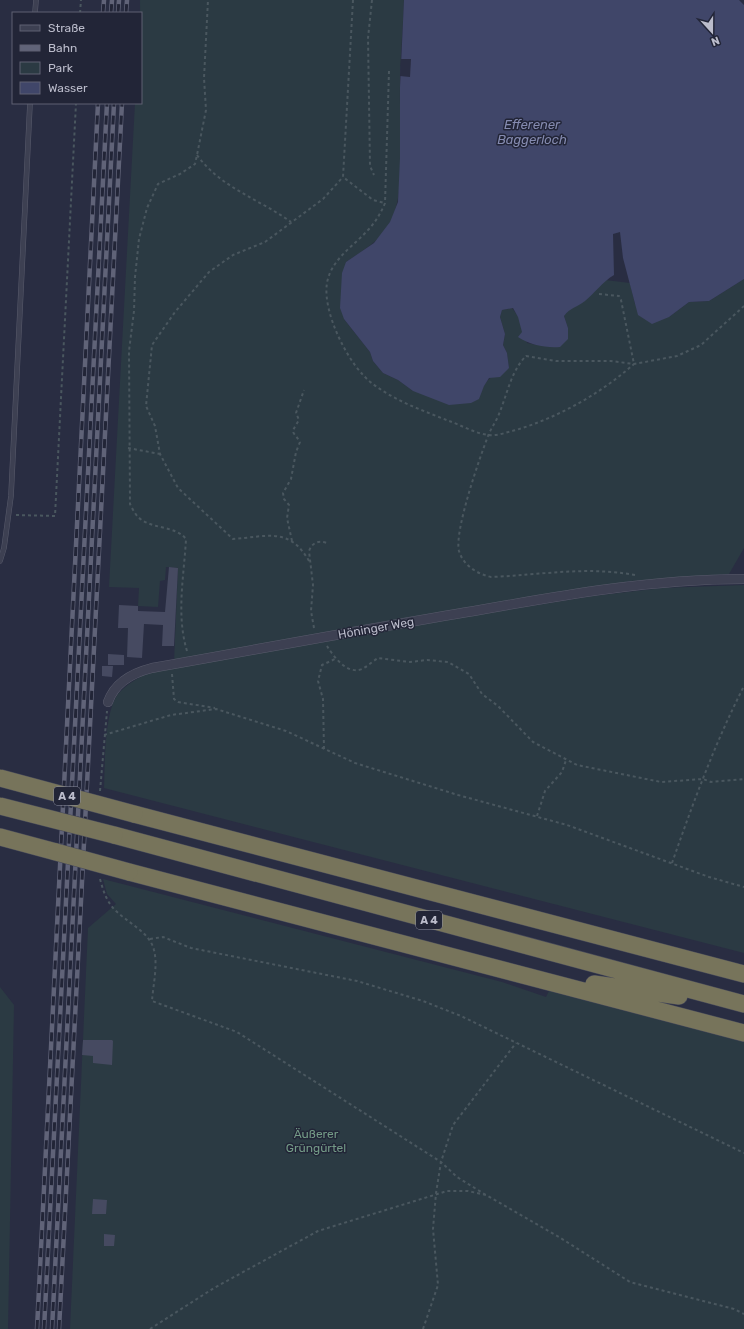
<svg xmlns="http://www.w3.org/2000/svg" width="744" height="1329" font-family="Rubik,sans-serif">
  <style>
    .green { fill: #2b3a43 }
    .water { fill: #404669 }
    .pier { fill: #292d42 }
    .building { fill: #464a61 }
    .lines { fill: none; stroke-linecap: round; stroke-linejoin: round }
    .lane-casing { stroke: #595b6c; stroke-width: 5.5 }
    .street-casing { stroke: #595b6c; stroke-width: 10 }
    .highway-casing { stroke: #454859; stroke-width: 18 }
    .path { stroke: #4a575f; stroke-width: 2; stroke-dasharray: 3 3; stroke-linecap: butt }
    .lane { stroke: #3d4052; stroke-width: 4.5 }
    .street { stroke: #3d4052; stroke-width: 9 }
    .highway { stroke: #77745b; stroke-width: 17 }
    .rail-casing { stroke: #606378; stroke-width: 4.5 }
    .rail { stroke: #222537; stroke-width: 3; stroke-dasharray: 9; stroke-linecap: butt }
    .highway-bridge-casing { stroke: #454859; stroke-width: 18; stroke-linecap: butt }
    .highway-bridge { stroke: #77745b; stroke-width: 17 }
    .labels { text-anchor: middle; stroke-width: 3; stroke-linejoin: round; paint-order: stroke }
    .shield { fill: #222537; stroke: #8d8f9f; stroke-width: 1 }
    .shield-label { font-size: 11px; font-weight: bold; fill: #bbbccb }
    .street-label { font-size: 12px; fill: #bbbccb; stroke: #222537 }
    .park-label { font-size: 12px; fill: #749b87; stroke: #222537 }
    .water-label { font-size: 13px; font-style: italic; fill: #858bb0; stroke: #222537 }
  </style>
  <rect width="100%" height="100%" fill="#292d42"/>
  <!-- green -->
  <path class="green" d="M140,0H404C403,29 400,59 400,88C399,125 407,189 391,221C381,240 363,251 346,262L344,319L370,352L373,361L383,373L398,380L413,391L479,399C486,377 489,378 509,368L507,353L503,345L505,334L500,317L502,310L512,308L518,316L527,343L537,345L568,328L564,316L569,309L584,301L605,280L630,283L635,304L669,317L689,302L709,301L744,279V548L729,574L632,581L454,610L174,662L178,568L166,567L165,580L160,581L158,607L138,606L139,588L109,587L135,103H141Z
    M744,585V953L104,788C105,766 104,712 118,694C127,684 139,677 151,672L458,618L593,596L662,588Z
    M103,879L502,982L546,997L549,991L744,1042V1329H70L88,928L116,904L107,894Z
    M0,987L14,1005L8,1329H0Z"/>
  <!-- water -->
  <path class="water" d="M404,0H739L744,5V279L709,301L689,302L669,317L652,324L638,315L623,258L620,232L613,234L614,275C602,282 595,293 585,301C576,308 571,307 564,316L568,328V339L560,347C545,348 530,345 518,337L522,332L518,317L513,308L502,310L500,317L505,334L503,345L507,353L509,368L500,377L489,378L484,386L479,399L471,403L449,405L413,391L398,380L383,373L373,361L370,352L344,319L340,308L342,273L346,262L374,243L390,222L398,202L400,158V87Z"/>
  <!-- pier -->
  <path class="pier" d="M401,59H411L410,77L400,76Z"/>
  <!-- building -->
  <path class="building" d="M169,567L178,568L174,646H162L163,625L144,624L142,658L127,657L128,628H118L119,605L138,606V611L165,612Z
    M108,654L124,655V665H108Z
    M102,666H113L112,677L102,676Z
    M83,1040H112L113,1041L112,1065L93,1063V1056L82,1055Z
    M93,1199L107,1200L106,1214H92Z
    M104,1234L115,1235L114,1246H104Z"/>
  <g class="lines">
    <defs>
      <path id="lane" d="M35,13L36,0
        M0,561L4,548L11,496L30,103"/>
      <path id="street" d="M108,702C115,682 132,673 152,668C259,649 366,629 474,611C563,595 653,579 744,579"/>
      <path id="highway" d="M134,814L744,974
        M114,835L744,1004
        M0,837L56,852
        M129,872L744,1033
        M594,984L679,996"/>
    </defs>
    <!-- lane casing -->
    <use href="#lane" class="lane-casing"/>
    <!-- street casing -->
    <use href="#street" class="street-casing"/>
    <!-- highway casing -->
    <use href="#highway" class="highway-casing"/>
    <!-- path -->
    <path class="path" d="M353,0L343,177L373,200L385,203
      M372,0L368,38L370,166L374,175
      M80,13L81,0
      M389,71L385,203C381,213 376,221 369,229C354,246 331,259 327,283C322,312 349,367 373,384C395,401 424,411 449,421C461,425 476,434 489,435C498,436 507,432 516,430C559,417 600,394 634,364
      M197,155C221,188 259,199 291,222
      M599,294L619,296L621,300L634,364
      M128,448L160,454
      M16,515L55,516L76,103
      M292,541L287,518L289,505L284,499L283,493L291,479L296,452L300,442C292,429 290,435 299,420L296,413L304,390
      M309,561C289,526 266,537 233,539L178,488L160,454L155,426L146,406L152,345L175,312L209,272L233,255L265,242L323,199L343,177
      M635,575C584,566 542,575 491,577C477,574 463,565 459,551C454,531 480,457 488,436C491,428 496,422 499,414C507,395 511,371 526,356L556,361H611L634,364L677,356L701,345L744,306
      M314,628L311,611L313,585L309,551C312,543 318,540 327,543
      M327,646C334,657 347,675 362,669C368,666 373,661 378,658L410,662L427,660L448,662L469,674L482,694L498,706L533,742L577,765L661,782L703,779L711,782L744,779
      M187,651C176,615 184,576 186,539C175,525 152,530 138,517C135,514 132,508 130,504L129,351L134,311L135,277L139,239L147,208L158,184L180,174L195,164L197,155L206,110L204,78L208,0
      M172,674L174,699L178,702L215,708
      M104,735L171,715L216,709L286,731L355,763L458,795L567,825L709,877L744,887
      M324,749L323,699L318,681L322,665L335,659
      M100,791L107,711
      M537,816L545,791L562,772L566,760
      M672,863C693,803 715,743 744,686
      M100,879C103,890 106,900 114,909C126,922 150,932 154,950C158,965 153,986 152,1001L237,1032L441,1162L457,1177L486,1195
      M150,939L163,937L191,948L357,981L423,1001L461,1016L744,1153
      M150,1329L214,1288L318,1231L447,1191H468L486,1195L559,1237L630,1282L734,1309L744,1314
      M423,1329L438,1285L433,1229L436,1193L441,1162L453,1125L516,1043"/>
    <!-- lane -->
    <use href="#lane" class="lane"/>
    <!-- street -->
    <use href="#street" class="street"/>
    <!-- highway -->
    <use href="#highway" class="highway"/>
    <defs>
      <path id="rail" d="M103,13L104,0
        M111,13L112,0
        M118,13L119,0
        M126,13L127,0
        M37,1329L98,103
        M44,1329L107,103
        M52,1329L114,103
        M59,1329L122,103"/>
    </defs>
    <!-- rail casing -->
    <use href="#rail" class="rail-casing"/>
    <!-- rail -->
    <use href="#rail" class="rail"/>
    <defs>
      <path id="highway-bridge" d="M0,778L134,814
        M0,806L114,835
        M56,852L129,872"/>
    </defs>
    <!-- highway-bridge casing -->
    <use href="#highway-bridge" class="highway-bridge-casing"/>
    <!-- highway-bridge -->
    <use href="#highway-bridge" class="highway-bridge"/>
  </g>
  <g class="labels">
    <!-- shield labels -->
    <g class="shield">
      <rect x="54" y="787" width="26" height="18" rx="3"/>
      <rect x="416" y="911" width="26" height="18" rx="3"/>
    </g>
    <g class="shield-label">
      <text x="67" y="800">A 4</text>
      <text x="429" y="924">A 4</text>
    </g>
    <!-- street labels -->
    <g class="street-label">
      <text transform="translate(376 628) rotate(-10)" y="4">Höninger Weg</text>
    </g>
    <!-- park labels -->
    <g class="park-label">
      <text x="316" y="1138">Äußerer<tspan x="316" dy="14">Grüngürtel</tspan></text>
    </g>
    <!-- water labels -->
    <g class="water-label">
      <text x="532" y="129">Efferener<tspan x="532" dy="15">Baggerloch</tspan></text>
    </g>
  </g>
  <!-- legend -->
  <rect x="12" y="12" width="130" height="92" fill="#222537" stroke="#5f6172"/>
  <rect x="20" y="25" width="20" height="6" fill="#3d4052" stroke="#5f6172"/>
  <text x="48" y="32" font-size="12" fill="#bbbccb">Straße</text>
  <rect x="20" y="45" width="20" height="6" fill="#606378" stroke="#5f6172"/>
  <text x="48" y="52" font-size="12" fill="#bbbccb">Bahn</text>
  <rect x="20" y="62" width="20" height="12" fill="#2b3a43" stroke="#5f6172"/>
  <text x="48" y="72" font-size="12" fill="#bbbccb">Park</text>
  <rect x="20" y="82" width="20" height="12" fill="#404669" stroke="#5f6172"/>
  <text x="48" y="92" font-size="12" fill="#bbbccb">Wasser</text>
  <!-- north arrow -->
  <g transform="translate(712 32) rotate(159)" stroke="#222537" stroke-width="3" paint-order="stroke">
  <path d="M0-3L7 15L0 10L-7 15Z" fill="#bbbccb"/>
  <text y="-6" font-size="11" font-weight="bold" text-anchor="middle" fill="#bbbccb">N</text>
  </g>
</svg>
